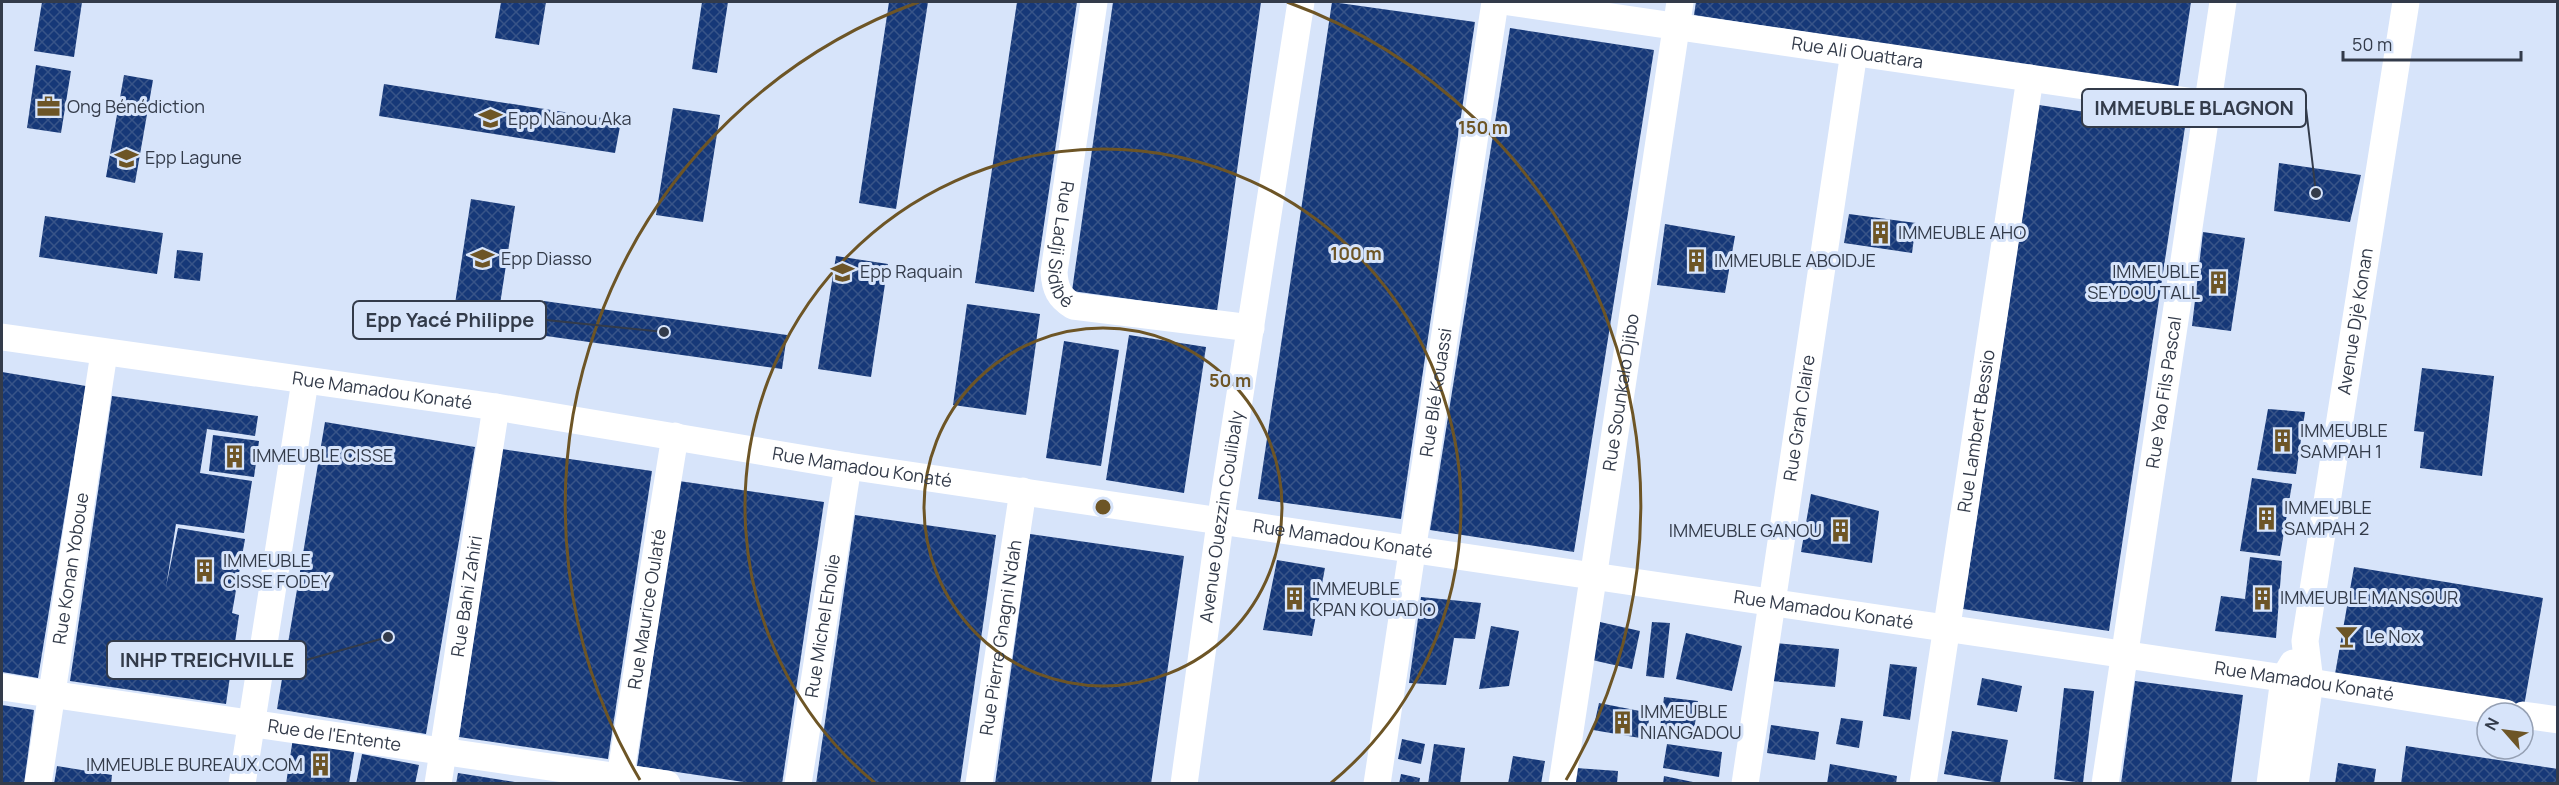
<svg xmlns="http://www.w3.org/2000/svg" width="2559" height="785" font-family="Manrope,sans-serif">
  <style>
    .building { fill: url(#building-cross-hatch) }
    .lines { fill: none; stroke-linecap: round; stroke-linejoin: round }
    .minor { stroke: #fff; stroke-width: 27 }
    .ring { fill: none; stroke: #6d5526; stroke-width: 3 }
    .labels { text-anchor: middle; stroke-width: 6; stroke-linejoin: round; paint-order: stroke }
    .street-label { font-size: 18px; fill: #333b4a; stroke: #d7e4fa }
    .poi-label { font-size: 18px; fill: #333b4a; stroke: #d7e4fa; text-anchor: start }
    .centre { fill: #6d5526; stroke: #d7e4fa; stroke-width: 3 }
    .ring-label { font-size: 18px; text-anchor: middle; font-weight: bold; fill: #6d5526; stroke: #d7e4fa; stroke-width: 6; stroke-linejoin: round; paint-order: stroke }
    .leader { fill: none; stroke: #333b4a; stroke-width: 2 }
    .callout-dot { fill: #333b4a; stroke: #d7e4fa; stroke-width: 2 }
    .callout { fill: #d7e4fa; stroke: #333b4a; stroke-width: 2 }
    .callout-label { font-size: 20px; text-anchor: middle; font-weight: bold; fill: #333b4a }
  </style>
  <defs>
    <pattern id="building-cross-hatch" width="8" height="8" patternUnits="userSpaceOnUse" patternTransform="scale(1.5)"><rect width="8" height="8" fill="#163878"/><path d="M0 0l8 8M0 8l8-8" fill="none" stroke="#385488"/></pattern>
  </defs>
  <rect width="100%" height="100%" fill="#d7e4fa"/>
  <!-- building -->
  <path class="building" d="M42,2H82L74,57L34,51Z
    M501,2H546L539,45L495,38Z
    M702,2H728L717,73L692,69Z
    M889,2H928L896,209L859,203Z
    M1017,2H1077L1034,292L975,283Z
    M1113,2H1261L1217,311L1072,291Z
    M1332,2L1475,22L1401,519L1258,499Z
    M1696,2H2191L2178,88L1694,15Z
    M1510,28L1654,50L1574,552L1430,530Z
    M36,65L71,71L61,133L27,128Z
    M124,75L153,80L135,183L106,177Z
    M384,84L621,121L615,153L379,116Z
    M2039,105L2185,127L2109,631L1963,609Z
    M673,108L720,115L703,222L656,215Z
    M2279,163L2361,175L2350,222L2274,211Z
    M471,199L515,206L495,337L451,330Z
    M1849,214L1916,223L1912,253L1844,243Z
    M45,216L163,233L157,274L39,257Z
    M1665,224L1735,236L1725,293L1657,285Z
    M2203,232L2245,238L2231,331L2192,326Z
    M177,250L203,253L200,281L174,278Z
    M836,256L888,264L871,377L818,369Z
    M544,301L787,335L782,369L539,335Z
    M967,304L1040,314L1026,415L953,405Z
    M1129,335L1206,347L1184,493L1106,480Z
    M1064,341L1119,350L1101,466L1046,458Z
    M2422,368L2494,376L2482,476L2420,468L2424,432L2414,431Z
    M2,372L86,386L38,678L2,672Z
    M112,396L258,416L255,436L207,429L200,473L252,481L244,533L176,524L166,587L178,528L245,539L232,613L239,615L226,704L70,681Z
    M2268,409L2305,412L2296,474L2257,470Z
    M325,422L475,447L426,734L277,709Z
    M213,435L259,441L254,477L209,471Z
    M502,449L652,471L608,759L459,737Z
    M2252,478L2292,484L2280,556L2240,551Z
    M679,481L824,502L782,784H757L637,766Z
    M1811,494L1879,511L1872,563L1801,552Z
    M855,515L996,535L960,784H816Z
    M1030,534L1184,556L1151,784H995Z
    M2250,557L2282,561L2276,638L2215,631L2221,596L2245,599Z
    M1277,560L1325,568L1312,636L1263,630Z
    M2354,567L2543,598L2524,706L2335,674Z
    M1421,597L1481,603L1475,639L1454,638L1446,685L1409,683Z
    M1600,622L1640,631L1632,669L1592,660Z
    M1652,622L1670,623L1664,678L1646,676Z
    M1491,626L1519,631L1509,686L1479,689Z
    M1686,633L1742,646L1732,691L1676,679Z
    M1774,643L1839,649L1835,687L1771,681Z
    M1890,664L1917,667L1910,720L1883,716Z
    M1982,678L2022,686L2017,712L1977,705Z
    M2135,681L2243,695L2231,784H2121Z
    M2064,688L2094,691L2083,783L2054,779Z
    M1664,697L1698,701L1693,739L1659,735Z
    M1599,703L1650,713L1646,739L1593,730Z
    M2,705L34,710L24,784H2Z
    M1841,718L1863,721L1859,748L1836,744Z
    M1771,725L1819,732L1815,760L1767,753Z
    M1952,731L2008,740L2000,783L1944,774Z
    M293,738L355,747L349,784H286Z
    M1402,739L1425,744L1421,764L1398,759Z
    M1434,744L1465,748L1460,784H1428Z
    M1667,744L1722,752L1719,777L1663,768Z
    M2406,746L2558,769V784H2401Z
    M362,754L419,765L415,784H356Z
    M1513,756L1545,761L1541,784H1508Z
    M2338,763L2376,769L2374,784H2335Z
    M1830,764L1897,776L1896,784H1827Z
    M57,766L112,775L111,784H54Z
    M1576,768L1618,771L1617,784H1574Z
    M458,773L515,782V784H456Z
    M1401,774L1420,778L1419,784H1399Z
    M1664,776L1693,782V784H1663Z"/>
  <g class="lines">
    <!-- minor -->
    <g class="minor">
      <path id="s1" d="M1094,2L1054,272C1055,289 1059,297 1073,306L1251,328"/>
      <path id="s2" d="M1509,2L2208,104"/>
      <path id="s3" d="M2,337L496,407L848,466L2310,682L2506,713"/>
      <path id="s4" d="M2,687L667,784"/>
      <path d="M2523,715L2558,720"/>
      <path id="s5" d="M38,784L104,353"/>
      <path d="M242,784L305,381"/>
      <path id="s6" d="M438,784L496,407"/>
      <path id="s7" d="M619,784L675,436"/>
      <path id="s8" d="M798,784L848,466"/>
      <path id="s9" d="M979,784L1023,491"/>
      <path id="s10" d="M1184,784L1220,523L1301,2"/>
      <path id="s11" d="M1377,784L1495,2"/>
      <path id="s12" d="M1562,784L1680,2"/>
      <path id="s13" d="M1745,784L1854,52"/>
      <path id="s14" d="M1923,784L2030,78"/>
      <path id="s15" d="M2105,784L2223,2"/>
      <path d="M2270,784L2284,678L2293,663"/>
      <path id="s16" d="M2295,784L2310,682L2305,641L2406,2"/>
    </g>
  </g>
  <!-- distance rings -->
  <g class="ring">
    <circle cx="1103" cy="507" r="179"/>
    <path d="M875 783A358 358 0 1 1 1331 783"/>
    <path d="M640 780A537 537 0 0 1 919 2M1287 2A537 537 0 0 1 1566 780"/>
  </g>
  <!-- icons -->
  <defs>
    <symbol id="office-bare" viewBox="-9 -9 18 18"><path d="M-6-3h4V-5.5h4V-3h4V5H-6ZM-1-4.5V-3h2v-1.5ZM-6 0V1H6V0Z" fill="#6d5526" stroke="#d7e4fa" stroke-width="2.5" paint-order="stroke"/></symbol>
    <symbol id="school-bare" viewBox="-9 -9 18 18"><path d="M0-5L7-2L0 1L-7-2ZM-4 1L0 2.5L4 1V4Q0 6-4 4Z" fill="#6d5526" stroke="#d7e4fa" stroke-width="2.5" paint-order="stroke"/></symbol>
    <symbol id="building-bare" viewBox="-9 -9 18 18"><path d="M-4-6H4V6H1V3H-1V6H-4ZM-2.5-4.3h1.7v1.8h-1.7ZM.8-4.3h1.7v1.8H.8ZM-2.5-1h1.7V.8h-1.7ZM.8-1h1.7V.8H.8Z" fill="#6d5526" stroke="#d7e4fa" stroke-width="2.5" paint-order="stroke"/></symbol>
    <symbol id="bar-bare" viewBox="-9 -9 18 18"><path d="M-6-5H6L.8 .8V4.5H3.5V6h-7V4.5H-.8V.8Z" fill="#6d5526" stroke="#d7e4fa" stroke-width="2.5" paint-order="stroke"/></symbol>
  </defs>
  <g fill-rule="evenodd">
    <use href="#office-bare" x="32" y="90" width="33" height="33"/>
    <use href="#school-bare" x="474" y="102" width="33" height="33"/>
    <use href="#school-bare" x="110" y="142" width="33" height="33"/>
    <use href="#building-bare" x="1864" y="216" width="33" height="33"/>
    <use href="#school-bare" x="466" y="242" width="33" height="33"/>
    <use href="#building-bare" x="1680" y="244" width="33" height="33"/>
    <use href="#school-bare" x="826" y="256" width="33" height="33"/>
    <use href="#building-bare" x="2202" y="266" width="33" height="33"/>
    <use href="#building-bare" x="2266" y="424" width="33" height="33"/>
    <use href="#building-bare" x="218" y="440" width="33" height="33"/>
    <use href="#building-bare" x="2250" y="502" width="33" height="33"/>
    <use href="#building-bare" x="1824" y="514" width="33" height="33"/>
    <use href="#building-bare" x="188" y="554" width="33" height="33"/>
    <use href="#building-bare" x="2246" y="582" width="33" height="33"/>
    <use href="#building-bare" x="1278" y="582" width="33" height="33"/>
    <use href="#bar-bare" x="2330" y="620" width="33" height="33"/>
    <use href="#building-bare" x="1606" y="706" width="33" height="33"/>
    <use href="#building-bare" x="304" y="748" width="33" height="33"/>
  </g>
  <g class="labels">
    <!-- street labels -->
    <g class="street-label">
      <text dy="6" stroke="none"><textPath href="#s2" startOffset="352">Rue Ali Ouattara</textPath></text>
      <text dy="6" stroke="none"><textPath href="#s1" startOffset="246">Rue Ladji Sidibé</textPath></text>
      <text dy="6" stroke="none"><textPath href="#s16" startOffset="468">Avenue Djè Konan</textPath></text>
      <text dy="6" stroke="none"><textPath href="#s3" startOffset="384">Rue Mamadou Konaté</textPath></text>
      <text dy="6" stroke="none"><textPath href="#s12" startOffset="396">Rue Sounkalo Djibo</textPath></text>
      <text dy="6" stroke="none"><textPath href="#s11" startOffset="396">Rue Blé Kouassi</textPath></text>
      <text dy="6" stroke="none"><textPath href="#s15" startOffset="396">Rue Yao Fils Pascal</textPath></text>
      <text dy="6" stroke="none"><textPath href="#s13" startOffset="370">Rue Grah Claire</textPath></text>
      <text dy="6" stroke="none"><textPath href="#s14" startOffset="357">Rue Lambert Bessio</textPath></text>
      <text dy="6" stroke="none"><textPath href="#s3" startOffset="870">Rue Mamadou Konaté</textPath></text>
      <text dy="6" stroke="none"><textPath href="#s10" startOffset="270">Avenue Ouezzin Coulibaly</textPath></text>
      <text dy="6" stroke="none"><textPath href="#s3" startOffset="1356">Rue Mamadou Konaté</textPath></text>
      <text dy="6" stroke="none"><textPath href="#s5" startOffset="218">Rue Konan Yoboue</textPath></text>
      <text dy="6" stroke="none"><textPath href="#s6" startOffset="190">Rue Bahi Zahiri</textPath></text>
      <text dy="6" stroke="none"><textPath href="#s7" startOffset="177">Rue Maurice Oulaté</textPath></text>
      <text dy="6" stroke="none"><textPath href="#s3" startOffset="1842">Rue Mamadou Konaté</textPath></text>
      <text dy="6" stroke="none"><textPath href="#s8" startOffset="160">Rue Michel Eholie</textPath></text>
      <text dy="6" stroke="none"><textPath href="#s9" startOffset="148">Rue Pierre Gnagni N'dah</textPath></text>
      <text dy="6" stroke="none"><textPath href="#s3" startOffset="2328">Rue Mamadou Konaté</textPath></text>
      <text dy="6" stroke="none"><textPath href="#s4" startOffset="336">Rue de l'Entente</textPath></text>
    </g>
    <!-- poi labels -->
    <g class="poi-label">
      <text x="67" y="113">Ong Bénédiction</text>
      <text x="508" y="125">Epp Nanou Aka</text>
      <text x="145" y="164">Epp Lagune</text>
      <text x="1898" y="239">IMMEUBLE AHO</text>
      <text x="501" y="265">Epp Diasso</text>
      <text x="1714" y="267">IMMEUBLE ABOIDJE</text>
      <text x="860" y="278">Epp Raquain</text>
      <text x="2200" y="278" text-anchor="end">IMMEUBLE<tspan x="2200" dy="21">SEYDOU TALL</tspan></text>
      <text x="2300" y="437">IMMEUBLE<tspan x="2300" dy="21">SAMPAH 1</tspan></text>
      <text x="252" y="462">IMMEUBLE CISSE</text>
      <text x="2284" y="514">IMMEUBLE<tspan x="2284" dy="21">SAMPAH 2</tspan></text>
      <text x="1822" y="537" text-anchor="end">IMMEUBLE GANOU</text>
      <text x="223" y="567">IMMEUBLE<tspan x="223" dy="21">CISSE FODEY</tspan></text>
      <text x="1312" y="595">IMMEUBLE<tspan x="1312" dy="21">KPAN KOUADIO</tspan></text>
      <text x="2280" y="604">IMMEUBLE MANSOUR</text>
      <text x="2365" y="643">Le Nox</text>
      <text x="1640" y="718">IMMEUBLE<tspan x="1640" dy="21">NIANGADOU</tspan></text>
      <text x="303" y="771" text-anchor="end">IMMEUBLE BUREAUX.COM</text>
    </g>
  </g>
  <circle cx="1103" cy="507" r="9" class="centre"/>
  <g class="ring-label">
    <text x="1483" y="134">150 m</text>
    <text x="1356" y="260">100 m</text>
    <text x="1230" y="387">50 m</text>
  </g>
  <!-- callouts -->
  <path class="leader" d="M2316 193L2306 108M664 332L546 320M388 637L306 660"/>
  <g class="callout-dot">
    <circle cx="2316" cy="193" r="6"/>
    <circle cx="664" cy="332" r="6"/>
    <circle cx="388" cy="637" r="6"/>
  </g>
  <g class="callout">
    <rect x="2082" y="89" width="224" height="38" rx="6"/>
    <rect x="353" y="301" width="193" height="38" rx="6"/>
    <rect x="107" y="641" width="199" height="38" rx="6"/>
  </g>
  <g class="callout-label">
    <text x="2194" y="115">IMMEUBLE BLAGNON</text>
    <text x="450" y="327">Epp Yacé Philippe</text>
    <text x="207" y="667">INHP TREICHVILLE</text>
  </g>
  <!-- border -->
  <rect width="2559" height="785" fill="none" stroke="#333b4a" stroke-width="6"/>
  <!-- north arrow -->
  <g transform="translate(2505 731) rotate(298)"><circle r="28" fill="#d7e4fa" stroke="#95a0b4" stroke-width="1.5"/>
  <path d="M0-4.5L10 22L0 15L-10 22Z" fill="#6d5526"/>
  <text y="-9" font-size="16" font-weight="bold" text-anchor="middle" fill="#333b4a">N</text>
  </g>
  <!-- scale -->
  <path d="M2343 51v9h178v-9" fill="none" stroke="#333b4a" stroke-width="3"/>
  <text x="2352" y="51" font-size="18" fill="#333b4a" stroke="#d7e4fa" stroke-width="4.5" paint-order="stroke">50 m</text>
</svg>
